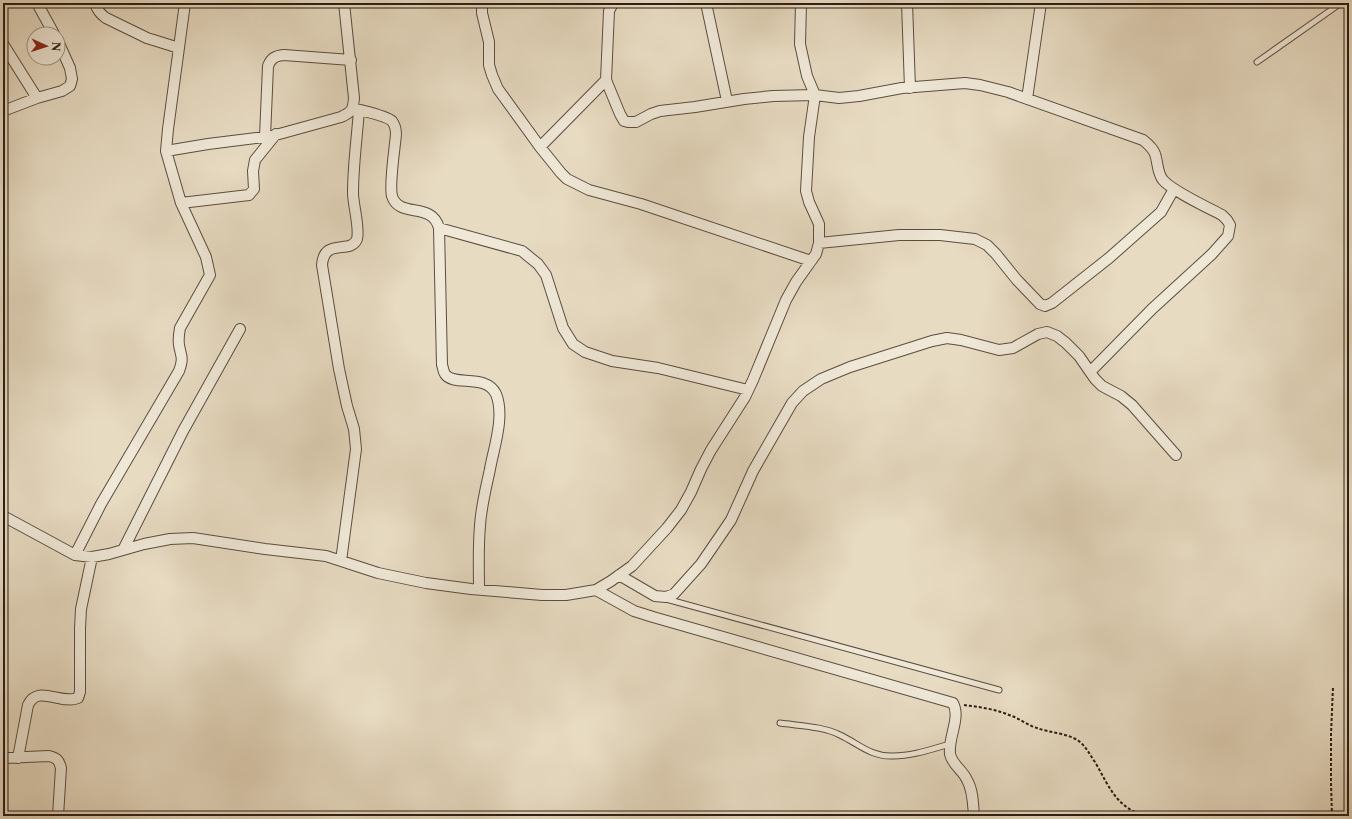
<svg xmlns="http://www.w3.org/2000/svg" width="1352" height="819" font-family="'Libre Caslon Text',serif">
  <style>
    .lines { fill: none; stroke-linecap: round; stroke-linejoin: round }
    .service-casing { stroke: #5c4d40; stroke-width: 7 }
    .minor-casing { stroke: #5c4d40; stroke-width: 12 }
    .path { stroke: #2d1e15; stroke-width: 2; stroke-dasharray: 3 2; stroke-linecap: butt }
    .service { stroke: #efe8d7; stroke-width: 5 }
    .minor { stroke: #efe8d7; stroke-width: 10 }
  </style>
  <rect width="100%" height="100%" fill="#e7dbc2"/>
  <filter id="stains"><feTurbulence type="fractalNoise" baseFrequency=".005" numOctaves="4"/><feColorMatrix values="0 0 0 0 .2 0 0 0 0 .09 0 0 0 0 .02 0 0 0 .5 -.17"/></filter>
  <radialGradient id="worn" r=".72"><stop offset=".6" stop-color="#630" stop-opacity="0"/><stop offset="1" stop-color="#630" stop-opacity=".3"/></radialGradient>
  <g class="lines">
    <defs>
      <path id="service" d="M1257,62L1341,3
        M666,599L999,690
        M780,723C800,726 822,726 840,735C859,744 871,757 893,756C913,756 932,749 950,744"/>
      <path id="minor" d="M37,3L54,34
        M95,3C97,10 100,14 106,18L147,38L179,48
        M185,3L168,129L166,151L208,144L272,136L341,117C352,112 353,110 354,98L344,3
        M482,3V13L489,42V65L492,75L498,89L540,147L561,173L567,179L589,190L641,204L811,261
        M706,3L727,101
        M907,3L910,88
        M3,44L37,98
        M606,80L620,114L624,121L628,122H636L651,114L660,111L695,107L744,99L773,96L815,95L839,98L859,96L902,88L965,83L980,85L1008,92L1143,140C1148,144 1153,148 1155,154C1158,162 1157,173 1163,180C1172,191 1209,208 1222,215L1227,220L1230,225L1228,236L1212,254L1152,309L1090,372
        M1027,99L1041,3
        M353,108C363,111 385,115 392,121C395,125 396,129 396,134C395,147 389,184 392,196C399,219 432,201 439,228L442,365C443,367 443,371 445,374C453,387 486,373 496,394C505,416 494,447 490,469C486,488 481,507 480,526C478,547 479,569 479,590
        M3,111L37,98L62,91L70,86L72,79L70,68L58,41
        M265,137L268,66C271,58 275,56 284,55L351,60
        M540,147L606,80L609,11L613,3
        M181,203L249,195L254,189L253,171L255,160L276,134
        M439,228L522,251L538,264L546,275L563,328L573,344L585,352L612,361L658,368L748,390
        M819,243L899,235H940L975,239L987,245L996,254L1017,280L1040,304L1045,306L1052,303L1109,258L1161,212L1174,189
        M3,516L75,555L92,557L109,554L144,544L170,539L193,538L265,549L326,556L378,573L426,583L471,589L542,595H566L596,590L611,581L632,566L667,528L681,510L691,492L701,469L711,450L745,397L753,380L786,300L796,282L816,254L819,243V224L809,202L806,191L809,137L815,95L807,76L800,44L801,3
        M123,550L183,431L240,329
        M75,555L101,504L179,371C184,357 181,357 179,345C178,339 179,334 180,328L210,275L206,257L181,203L166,151
        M341,561L356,449L354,429L347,406L339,369L322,265C324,237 351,255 357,239C360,228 353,205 353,193C353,165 357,138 359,110
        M619,575L655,596L666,597L674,594L701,564L731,520L753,471L792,403L803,391L821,379L850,367L932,341L947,338L961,340L999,350L1013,348L1038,334L1047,332L1057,336L1066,343L1079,356L1095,379L1102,386L1121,396L1132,405L1176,455
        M596,590L634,611L653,617L953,703C961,718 948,737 950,754C952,765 963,770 967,780C973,790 973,804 974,816
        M3,758L49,756C57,758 59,760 61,768L58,816
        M18,758L28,705C38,684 60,705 78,698L80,692V628L81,609L92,557"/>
    </defs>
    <!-- service casing -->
    <use href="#service" class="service-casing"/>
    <!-- minor casing -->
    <use href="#minor" class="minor-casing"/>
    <!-- path -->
    <path class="path" d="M964,705C979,707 995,709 1009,715C1019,718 1027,725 1037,728C1050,733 1069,733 1080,742C1087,748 1090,755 1095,762C1109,786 1116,808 1146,816
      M1332,816L1331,784V734L1333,687"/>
    <!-- service -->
    <use href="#service" class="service"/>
    <!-- minor -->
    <use href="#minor" class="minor"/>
  </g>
  <!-- margin -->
  <rect width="1352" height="819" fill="none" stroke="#e7dbc2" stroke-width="16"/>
  <rect x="4" y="4" width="1344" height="811" fill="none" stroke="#2d1e15" stroke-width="2"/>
  <rect x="8" y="8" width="1336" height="803" fill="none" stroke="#2d1e15"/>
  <!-- north arrow -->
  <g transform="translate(46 46) rotate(93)"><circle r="19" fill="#efe8d7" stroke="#a19789"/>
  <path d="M0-3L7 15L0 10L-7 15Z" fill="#8f2418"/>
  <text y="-6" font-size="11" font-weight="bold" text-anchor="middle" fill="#2d1e15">N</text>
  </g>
  <rect width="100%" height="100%" filter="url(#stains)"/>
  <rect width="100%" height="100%" fill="url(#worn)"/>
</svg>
